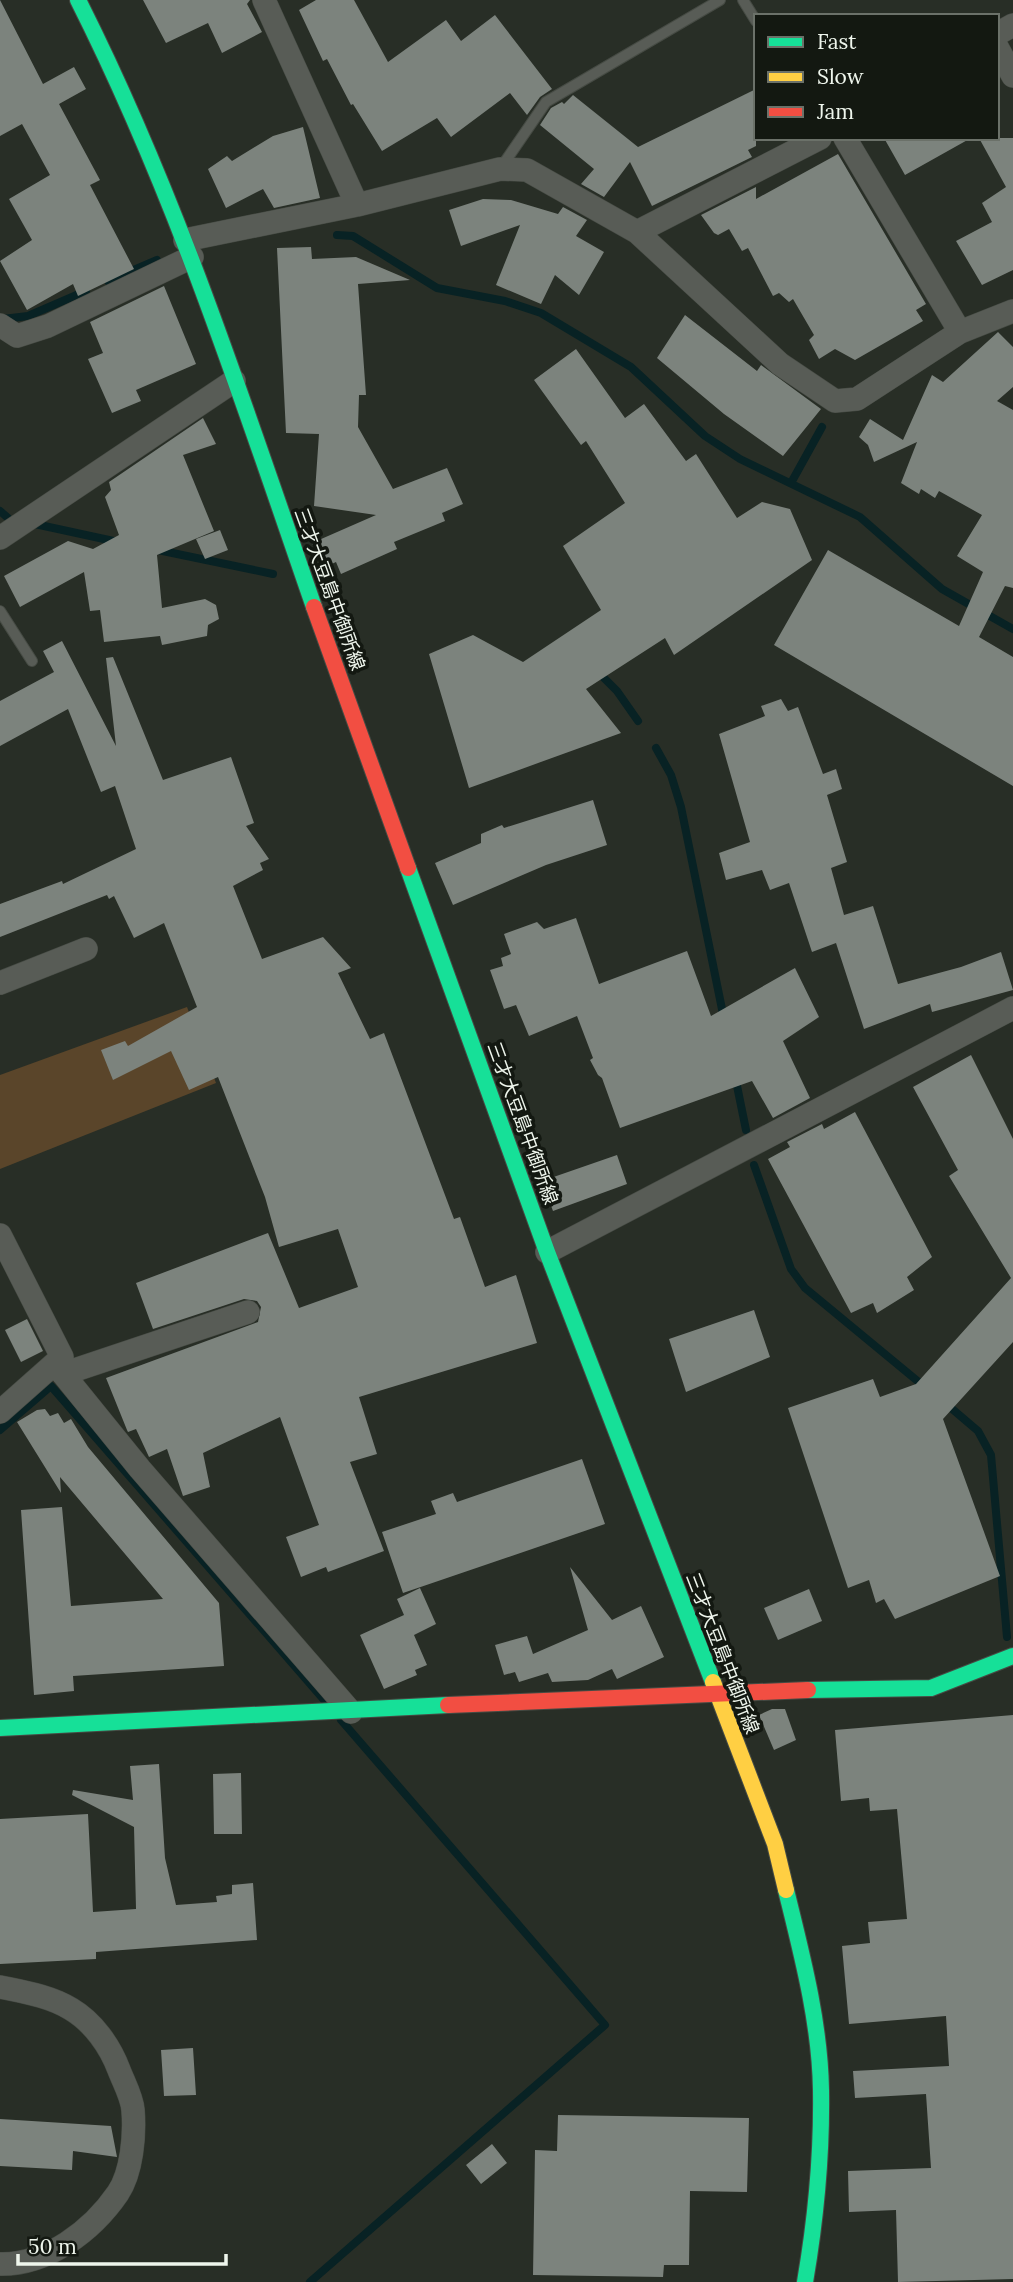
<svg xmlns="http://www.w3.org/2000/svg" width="1013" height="2282" font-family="Lora,'Noto Sans JP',serif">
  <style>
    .green { fill: #5a452a }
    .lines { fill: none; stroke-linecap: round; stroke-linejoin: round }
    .stream { stroke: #082224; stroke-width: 8 }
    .building { fill: #7c837d }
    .lane-casing { stroke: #464b44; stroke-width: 12 }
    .street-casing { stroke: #464b44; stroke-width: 24 }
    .fast-casing { stroke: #464b44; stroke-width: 18 }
    .slow-casing { stroke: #464b44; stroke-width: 18 }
    .jam-casing { stroke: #464b44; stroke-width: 18 }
    .lane { stroke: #585c56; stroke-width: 10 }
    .street { stroke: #585c56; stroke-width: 23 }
    .fast { stroke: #16e098; stroke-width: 16 }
    .slow { stroke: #ffcf43; stroke-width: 16 }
    .jam { stroke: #f24e42; stroke-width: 16 }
    .labels { text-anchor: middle; stroke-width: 7; stroke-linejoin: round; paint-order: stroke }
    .street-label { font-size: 19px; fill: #eff6ed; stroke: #131811 }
  </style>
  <rect width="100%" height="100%" fill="#282e26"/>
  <!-- green -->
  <path class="green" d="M187,1007L216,1083L0,1169V1075Z"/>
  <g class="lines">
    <!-- stream -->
    <path class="stream" d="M337,235L353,236L437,288L505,301L541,313L631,367L705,436L740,459L860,517L942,589L1013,629
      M108,281L157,260
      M3,319L28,316L86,291
      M791,483L822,427
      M0,511L8,518
      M35,524L118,542
      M158,550L273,574
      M596,670L617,691L638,721
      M656,748L671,775L681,807L724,1019
      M735,1076L746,1130
      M754,1165L791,1269L805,1288L926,1388
      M944,1402L978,1431L991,1455L1007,1637
      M0,1430L51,1386L326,1702
      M310,2282L605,2025L341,1720"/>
  </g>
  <!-- building -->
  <path class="building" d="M0,0L43,84L74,67L86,89L59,104L100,180L90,185L134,269L78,296L73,284L27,310L0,261L32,240L9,199L50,175L22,124L0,136Z
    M143,0H250L247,4L262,32L222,53L208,23L166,43Z
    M316,0H354L388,62L446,20L461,41L495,15L552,89L540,97L527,115L510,93L451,137L437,118L382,151L353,104L351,105L327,59L323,61L299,10Z
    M756,89V146L748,150L752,157L652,206L630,162L604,197L581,184L594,169L540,125L551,108L562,102L564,104L573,95L638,147Z
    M303,127L320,198L274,208L263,189L226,208L208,169L227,156L232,161L273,136Z
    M884,138H971L905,175Z
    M979,138H1013V270L982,285L956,241L992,222L982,203L1006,187Z
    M838,154L926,304L916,310L923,321L855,360L835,349L819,359L809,340L814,335L793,299L789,302L779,293L773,296L748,248L742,251L729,229L718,235L714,233L701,215L756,187V199Z
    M483,199L511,200L558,214L563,207L587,220L576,236L604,252L579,295L555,275L541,304L496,285L520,225L461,246L449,210Z
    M311,247L312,259L356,257L410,280L358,284L366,395H359L358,427L393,489L447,468L463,504L442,513L445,521L394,542L397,549L341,574L336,562L323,568L312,543L376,515L314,506L319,434L286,433L277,248Z
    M164,286L196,364L136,390L141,401L112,413L88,359L103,353L90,322Z
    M685,315L757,371L761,365L821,409L783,456L724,414L657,358Z
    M998,332L1013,347V387L997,401L1013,410V588L1005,586L979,637L1013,657V786L774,645L828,550L959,626L983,572L957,556L982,515L939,491L935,498L921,489L919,494L901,483L917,442L874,462L868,445L859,437L870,419L903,440L932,375L943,382Z
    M576,349L625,418L644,404L686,461L696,454L737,518L762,502L790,509L812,560L674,655L665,638L586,689L621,733L469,788L429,654L473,635L523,662L601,610L563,546L625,503L586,441L581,445L534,380Z
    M203,418L216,444L183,455L214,531L157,555L162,608L205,599L216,605L219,619L208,625L207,636L162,645L160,636L104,642L100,610L90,611L84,572L20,607L4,576L68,541L93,549L119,535L105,497L111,490L109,482Z
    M220,530L228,550L205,559L196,539Z
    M62,641L116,746L106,658L113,657L163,780L231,757L254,823L246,826L269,859L260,863L263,870L233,886L262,959L323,937L351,968L338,973L370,1039L384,1033L454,1219L460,1217L485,1287L516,1275L537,1343L359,1397L377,1454L350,1462L384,1551L328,1572L326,1567L301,1577L286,1537L319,1525L280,1417L203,1453L210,1487L183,1496L167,1449L149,1457L136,1429L128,1432L127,1430L106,1378L258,1322L261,1307L257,1301L244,1299L153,1329L136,1283L268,1233L299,1308L358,1287L338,1229L279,1247L265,1197L218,1077L189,1090L171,1051L113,1080L101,1050L125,1041L128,1046L197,1007L164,923L134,938L114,896L109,899L107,895L0,937V904L62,881L63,884L136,849L115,786L101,792L68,709L0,746V701L54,672L43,651Z
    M781,699L788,711L798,707L823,774L836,769L842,789L827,795L847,862L831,868L844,915L873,906L898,984L961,967L1001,952L1013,990L932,1012L930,1004L864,1029L836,943L812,952L789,883L770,890L762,870L726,880L719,853L750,842L719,734L765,716L761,706Z
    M593,800L607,845L546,865L453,905L435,863L481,843V834L502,825L504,828Z
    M576,918L599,984L687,951L711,1016L795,968L819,1017L783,1041L810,1098L773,1118L752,1081L620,1128L602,1078L598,1075L590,1060L593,1058L577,1016L529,1036L516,1005L504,1009L490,970L503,966L501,958L511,954L504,934L537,922L544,929Z
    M971,1055L1013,1139V1342L943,1419L1000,1576L895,1619L884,1599L876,1603L869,1580L848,1588L788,1408L873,1379L880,1397L916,1384L1011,1278L949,1176L958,1170L913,1087Z
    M855,1112L932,1257L907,1277L914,1290L877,1313L873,1303L851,1313L768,1159L790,1147L787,1142L822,1124L824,1129Z
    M617,1155L627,1184L553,1211L542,1181Z
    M754,1310L770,1357L686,1392L669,1339Z
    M27,1319L43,1351L21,1362L5,1330Z
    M45,1409L50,1416L58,1413L64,1423L71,1419L88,1447L219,1603L224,1666L73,1676L74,1691L34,1695L21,1510L62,1507L71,1606L163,1599L60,1477L61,1493L17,1422L37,1410Z
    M582,1459L605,1524L403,1593L382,1532L436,1514L431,1501L453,1493L457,1502Z
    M570,1567L612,1620L641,1606L664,1657L617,1679L612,1669L588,1680L552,1682L548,1673L519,1682L515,1672L504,1675L495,1645L527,1636L533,1654L588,1630Z
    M420,1588L436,1624L414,1635L427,1665L415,1670L417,1675L384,1689L360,1635L404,1615L397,1599Z
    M809,1589L822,1621L778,1640L764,1608Z
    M772,1709H785L796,1740L774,1750L759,1715Z
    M1013,1715V2279L898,2282L896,2210L849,2212L848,2171L931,2168L926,2094L855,2098L853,2071L949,2066L946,2016L849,2024L842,1946L870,1943L868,1922L907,1919L897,1809L870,1811L869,1798L841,1801L835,1730Z
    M159,1764L165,1858L176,1905L217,1902L216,1896L232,1894V1885L253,1883L257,1940L96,1952V1959L0,1964V1819L88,1814L93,1912L136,1909L134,1827L72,1795L73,1790L133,1800L130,1766Z
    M241,1773L242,1834H214L213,1774Z
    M193,2048L196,2095L164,2096L161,2050Z
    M558,2115L749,2118L747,2192L690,2191L689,2265H664L663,2277L533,2275L535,2150L557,2151Z
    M0,2119L111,2126L117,2157L73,2151L72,2170L0,2166Z
    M492,2144L507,2163L481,2184L466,2165Z"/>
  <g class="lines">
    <defs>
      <path id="lane" d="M743,0L756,21
        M500,169L546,102L720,0
        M0,611L32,661"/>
      <path id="street" d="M264,0L357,205
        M997,34L1013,25
        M997,47L1013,76
        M845,138L960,332
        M637,232L820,138
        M185,240L357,205L500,169L527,170L637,232L780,364L835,401L857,399L960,332L1013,311
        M0,325L17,336L48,326L192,257
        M0,538L234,381
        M0,983L86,949
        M0,1235L62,1357L0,1412
        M547,1252L1013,1008
        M55,1364L140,1469L351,1712
        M63,1374L248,1312
        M0,1987C24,1992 50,1996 71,2009C93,2022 110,2046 119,2070C124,2083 132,2097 133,2110C135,2135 132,2172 118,2193C92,2231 47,2265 0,2264"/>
      <path id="fast" d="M78,0C176,194 243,402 314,607
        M408,868L547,1252L713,1682
        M808,1690L931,1688L1013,1656
        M0,1728L448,1705
        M786,1890C802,1955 820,2023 821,2090C822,2155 816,2218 805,2282"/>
      <path id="slow" d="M713,1682L775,1844L786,1890"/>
      <path id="jam" d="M314,607L408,868
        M448,1705L808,1690"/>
    </defs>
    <!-- lane casing -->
    <use href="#lane" class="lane-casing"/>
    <!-- street casing -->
    <use href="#street" class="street-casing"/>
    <!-- fast casing -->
    <use href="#fast" class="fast-casing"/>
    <!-- slow casing -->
    <use href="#slow" class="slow-casing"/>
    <!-- jam casing -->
    <use href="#jam" class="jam-casing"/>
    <!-- lane -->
    <use href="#lane" class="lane"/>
    <!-- street -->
    <use href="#street" class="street"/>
    <!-- fast -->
    <use href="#fast" class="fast"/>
    <!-- slow -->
    <use href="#slow" class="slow"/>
    <!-- jam -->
    <use href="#jam" class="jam"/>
  </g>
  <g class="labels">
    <!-- street labels -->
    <g class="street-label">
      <text transform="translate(330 589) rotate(70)" y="7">三才大豆島中御所線</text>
      <text transform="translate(523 1123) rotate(70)" y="7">三才大豆島中御所線</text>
      <text transform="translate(723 1653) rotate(69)" y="7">三才大豆島中御所線</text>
    </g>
  </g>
  <!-- legend -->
  <rect x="754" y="14" width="245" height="126" fill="#131811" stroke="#6b7169" stroke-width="2"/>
  <rect x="768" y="37" width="35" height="10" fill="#16e098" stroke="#6b7169" stroke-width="2"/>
  <text x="817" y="49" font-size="21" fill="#eff6ed">Fast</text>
  <rect x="768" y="72" width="35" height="10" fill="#ffcf43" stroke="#6b7169" stroke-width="2"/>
  <text x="817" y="84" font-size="21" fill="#eff6ed">Slow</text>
  <rect x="768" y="107" width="35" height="10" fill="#f24e42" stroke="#6b7169" stroke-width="2"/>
  <text x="817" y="119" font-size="21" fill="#eff6ed">Jam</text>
  <!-- scale -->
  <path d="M18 2254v10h208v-10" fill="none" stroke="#eff6ed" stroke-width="3.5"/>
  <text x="28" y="2254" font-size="21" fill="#eff6ed" stroke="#131811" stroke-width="5" paint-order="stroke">50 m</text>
</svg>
